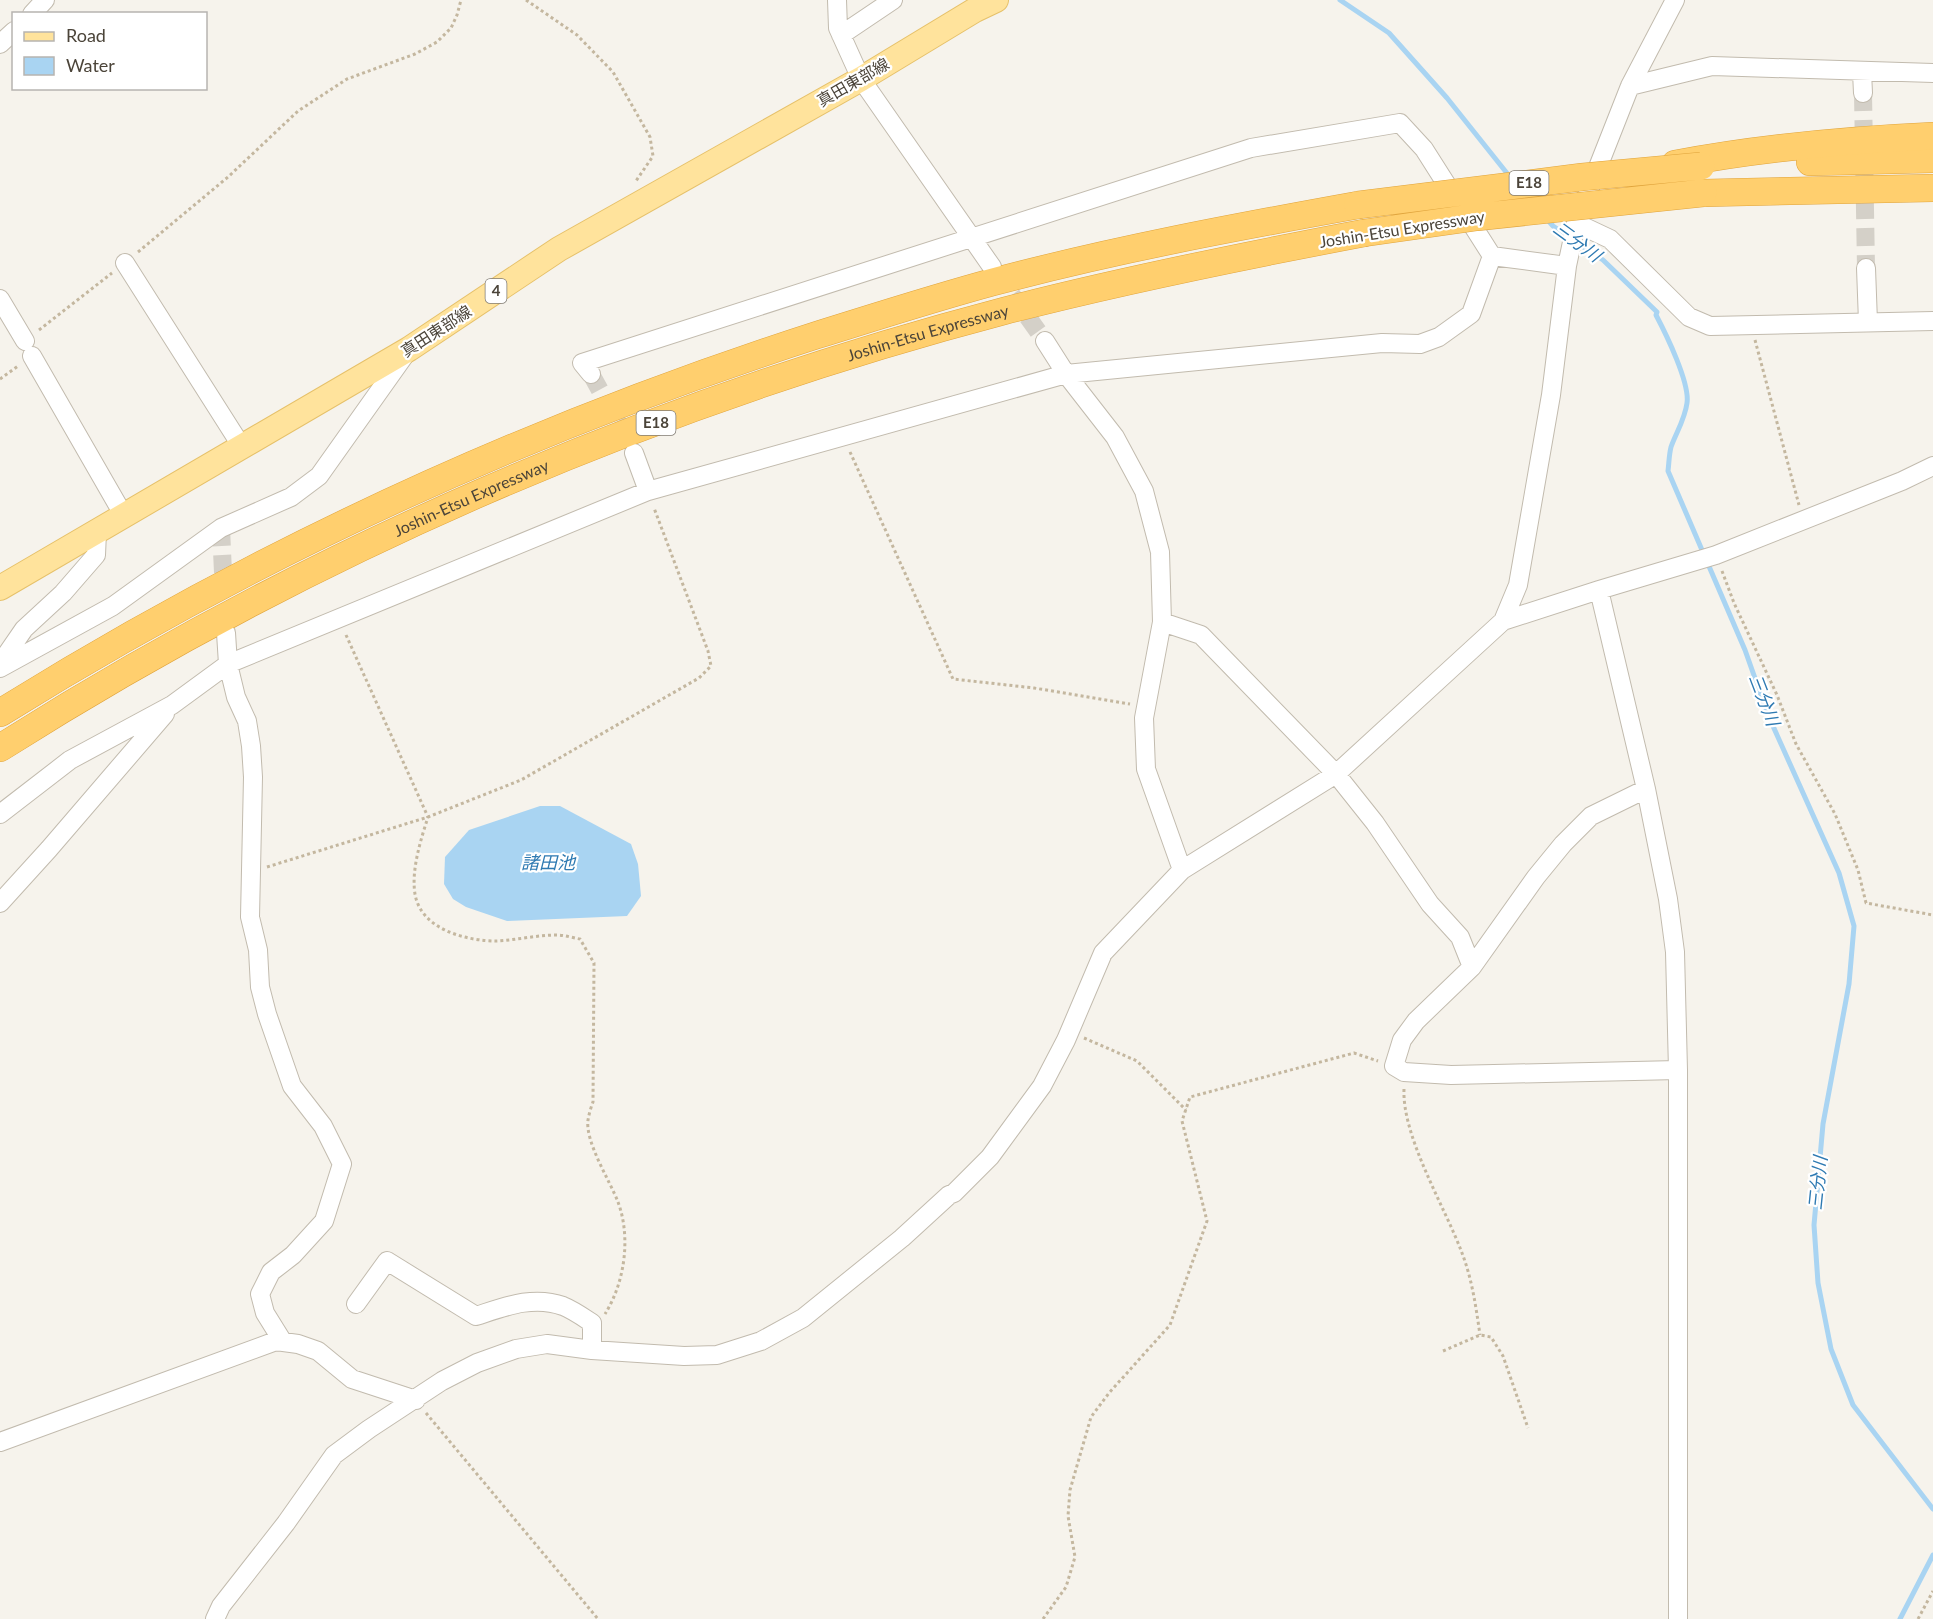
<svg xmlns="http://www.w3.org/2000/svg" width="1933" height="1619" font-family="Lato,'Noto Sans JP',sans-serif">
  <style>
    .water { fill: #a9d4f2 }
    .lines { fill: none; stroke-linecap: round; stroke-linejoin: round }
    .stream { stroke: #a9d4f2; stroke-width: 5 }
    .minor-tunnel { stroke: #d4d0c8; stroke-width: 18; stroke-dasharray: 18 9; stroke-linecap: butt }
    .minor-casing { stroke: #c2bbae; stroke-width: 20 }
    .major-casing { stroke: #e6c16a; stroke-width: 26 }
    .highway-casing { stroke: #e0a43c; stroke-width: 28 }
    .path { stroke: #c4b79f; stroke-width: 3; stroke-dasharray: 3 3; stroke-linecap: butt }
    .minor { stroke: #fff; stroke-width: 18 }
    .major { stroke: #ffe39c; stroke-width: 24 }
    .highway { stroke: #ffcf6e; stroke-width: 27 }
    .highway-bridge-casing { stroke: #e0a43c; stroke-width: 28; stroke-linecap: butt }
    .highway-bridge { stroke: #ffcf6e; stroke-width: 27 }
    .labels { text-anchor: middle; stroke-width: 4.5; stroke-linejoin: round; paint-order: stroke }
    .shield { fill: #fff; stroke: #817c74; stroke-width: 1.5 }
    .shield-label { font-size: 15px; font-weight: bold; fill: #4b4439 }
    .street-label { font-size: 16px; fill: #4b4439; stroke: #fff }
    .water-label { font-size: 18px; font-style: italic; fill: #2e7ab2; stroke: #fff }
  </style>
  <rect width="100%" height="100%" fill="#f6f3ec"/>
  <!-- water -->
  <path class="water" d="M540,806H560L631,844L638,864L641,896L627,916L507,921L466,907L453,899L444,884L445,857L469,830Z"/>
  <g class="lines">
    <!-- stream -->
    <path class="stream" d="M1340,0L1389,33L1447,98L1510,177
      M1546,218L1553,226L1569,237
      M1576,242L1603,260L1657,312L1656,315C1666,334 1690,383 1687,403C1685,419 1676,433 1671,447C1669,455 1669,463 1668,471L1745,650L1768,715L1839,873L1854,926L1849,984L1823,1124L1814,1225L1818,1283L1831,1349L1853,1405L1933,1509
      M1900,1619L1933,1555"/>
    <!-- minor-tunnel -->
    <path class="minor-tunnel" d="M1863,93L1866,268
      M996,273L1045,341
      M591,374L629,443
      M221,528L224,595"/>
    <defs>
      <path id="minor" d="M837,0L838,28L861,79L992,267
        M32,14L45,0
        M841,35L893,0
        M0,44L14,31
        M1862,72L1863,93
        M1630,86L1712,66L1933,73
        M1576,223L1610,239L1689,317L1710,326L1933,321
        M1492,256L1567,266
        M125,263L242,447
        M1866,268L1868,322
        M0,299L25,341
        M1045,341L1066,374L1115,437L1144,491L1160,552L1162,622L1144,718L1146,769L1182,870
        M32,356L124,516
        M591,374L582,363L1251,148L1400,123L1424,149L1492,256
        M634,453L648,491
        M1599,590L1646,789L1668,899L1675,952L1678,1070V1619
        M1503,621L1518,585L1551,395L1567,266L1576,223L1630,86L1675,0
        M1162,622L1201,635L1336,774L1375,823L1430,904L1460,937L1472,967
        M226,633L228,664L236,697L247,721L251,746L253,777L250,917L258,950L260,987L267,1014L292,1086L323,1126L342,1164L324,1221L293,1255L271,1272L260,1294L265,1313L283,1342
        M0,664L24,629L63,593L96,555L97,532
        M0,668L113,606L221,528L291,497L319,476L407,352
        M1646,789L1591,816L1563,844L1536,877L1472,967L1416,1021L1402,1040L1394,1066L1404,1072L1451,1075L1678,1070
        M0,814L70,760L172,705L228,664L648,491L1066,374L1382,343L1420,344L1439,337L1471,314L1492,256
        M0,903L49,849L165,714
        M356,1304L387,1261L476,1316C504,1307 533,1295 563,1306C573,1310 583,1317 592,1323V1350
        M0,1442L276,1341L298,1344L318,1351L352,1379L416,1400
        M215,1619L221,1606L286,1523L334,1455L369,1429L442,1381L477,1363L516,1349L547,1344L592,1350L684,1356L717,1355L761,1341L803,1318L902,1238L949,1195L954,1193L990,1157L1042,1086L1066,1040L1103,953L1182,870L1336,774L1503,621L1599,590L1716,555L1902,481L1933,466"/>
      <path id="major" d="M0,588L409,349L559,249L861,79L975,10L996,0"/>
      <g id="highway">
        <path d="M1810,162L1933,159"/>
        <path d="M1675,164C1759,148 1847,140 1933,136"/>
        <path d="M1703,193L1933,188"/>
        <path d="M0,713C255,554 531,427 817,335C875,317 934,298 993,282C1113,250 1236,227 1358,205"/>
        <path id="s1" d="M0,748C309,552 650,404 1004,311C1123,280 1243,256 1364,233"/>
      </g>
    </defs>
    <!-- minor casing -->
    <use href="#minor" class="minor-casing"/>
    <!-- major casing -->
    <use href="#major" class="major-casing"/>
    <!-- highway casing -->
    <use href="#highway" class="highway-casing"/>
    <!-- path -->
    <path class="path" d="M526,0L577,35L613,72L650,137L653,156L636,181
      M138,252L228,177L298,111L347,79L415,54L437,42L451,28L457,15L461,0
      M39,330L112,273
      M1755,340L1799,505
      M0,379L18,366
      M850,452L953,679L1034,688L1130,704
      M1722,571L1734,603L1777,695L1796,744L1835,814L1858,870L1866,903L1933,915
      M346,635L428,817C421,839 411,870 415,894C421,930 467,941 497,941C517,940 537,935 557,935C565,935 573,938 580,939L594,963L593,1102C591,1107 589,1114 588,1120C585,1142 610,1181 618,1202C631,1237 625,1282 605,1314
      M267,867L428,817L521,780L699,678L711,666L708,651L654,508
      M1084,1038L1137,1061L1186,1110
      M1404,1089C1402,1137 1445,1207 1462,1253C1472,1279 1476,1307 1480,1335
      M1443,1351L1480,1335L1491,1337L1503,1356L1528,1428
      M426,1413L598,1619
      M1043,1619L1066,1587L1075,1557L1068,1516L1070,1490L1091,1417L1109,1393L1170,1325L1207,1221L1182,1121L1190,1097L1354,1053L1378,1061
      M1918,1619L1933,1591"/>
    <!-- minor -->
    <use href="#minor" class="minor"/>
    <!-- major -->
    <use href="#major" class="major"/>
    <!-- highway -->
    <use href="#highway" class="highway"/>
    <defs>
      <path id="highway-bridge" d="M1358,205L1582,177L1701,166
        M1364,233L1477,217L1703,193"/>
    </defs>
    <!-- highway-bridge casing -->
    <use href="#highway-bridge" class="highway-bridge-casing"/>
    <!-- highway-bridge -->
    <use href="#highway-bridge" class="highway-bridge"/>
  </g>
  <g class="labels">
    <!-- shield labels -->
    <g class="shield">
      <rect x="1509.5" y="171" width="39" height="24" rx="4.5"/>
      <rect x="485.5" y="279" width="21" height="24" rx="4.5"/>
      <rect x="636.5" y="411" width="39" height="24" rx="4.5"/>
    </g>
    <g class="shield-label">
      <text x="1529" y="188">E18</text>
      <text x="496" y="296">4</text>
      <text x="656" y="428">E18</text>
    </g>
    <!-- street labels -->
    <g class="street-label">
      <text transform="translate(853 82) rotate(-30)" y="6">真田東部線</text>
      <text transform="translate(1402 229) rotate(-9)" y="6">Joshin-Etsu Expressway</text>
      <text transform="translate(436 331) rotate(-33)" y="6">真田東部線</text>
      <text dy="6" stroke="none"><textPath href="#s1" startOffset="1020">Joshin-Etsu Expressway</textPath></text>
      <text dy="6" stroke="none"><textPath href="#s1" startOffset="534">Joshin-Etsu Expressway</textPath></text>
    </g>
    <!-- water labels -->
    <g class="water-label">
      <text transform="translate(1577 242) rotate(36)" y="6">三分川</text>
      <text transform="translate(1764 700) rotate(69)" y="6">三分川</text>
      <text x="548" y="869">諸田池</text>
      <text transform="translate(1818 1183) rotate(-84)" y="6">三分川</text>
    </g>
  </g>
  <!-- legend -->
  <rect x="12" y="12" width="195" height="78" fill="#ffffff" stroke="#b7b4b0" stroke-width="1.5"/>
  <rect x="24" y="32" width="30" height="9" fill="#ffe39c" stroke="#b7b4b0" stroke-width="1.5"/>
  <text x="66" y="42" font-size="18" fill="#4b4439">Road</text>
  <rect x="24" y="57" width="30" height="18" fill="#a9d4f2" stroke="#b7b4b0" stroke-width="1.5"/>
  <text x="66" y="72" font-size="18" fill="#4b4439">Water</text>
</svg>
